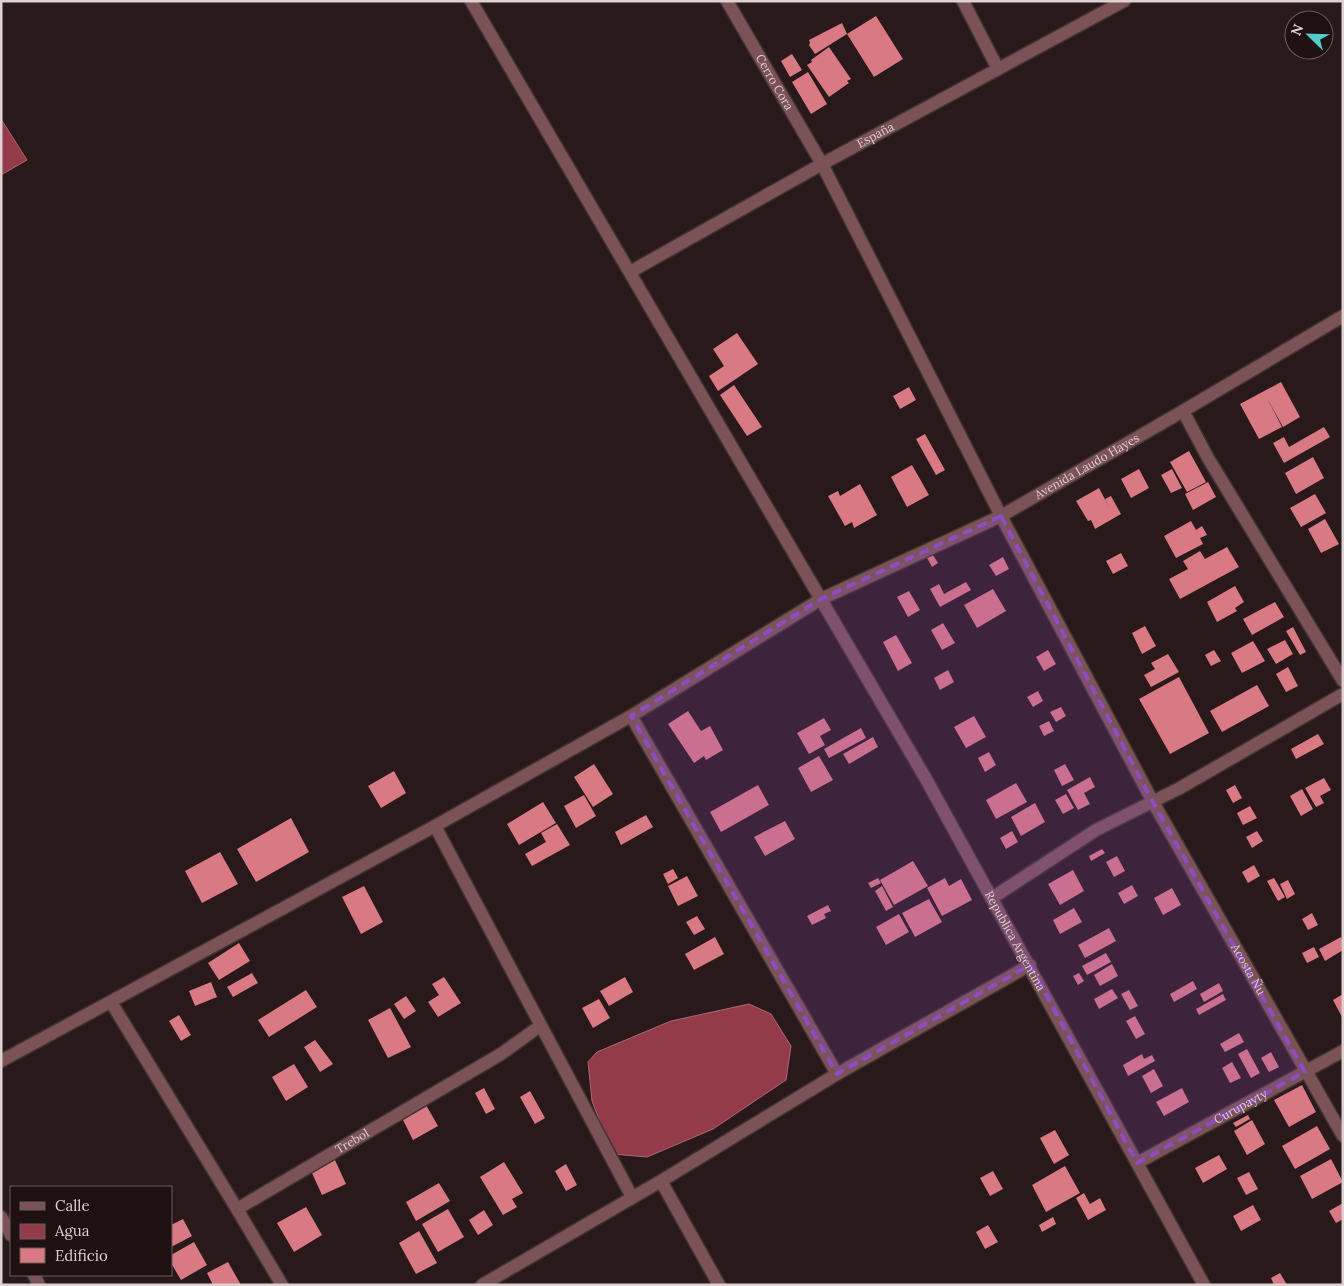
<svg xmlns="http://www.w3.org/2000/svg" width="1344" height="1286" font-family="Lora,serif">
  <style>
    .water { fill: #943b49; stroke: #aa6872 }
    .building { fill: #d97984 }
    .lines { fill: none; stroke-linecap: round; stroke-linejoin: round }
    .minor-casing { stroke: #423334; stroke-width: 15 }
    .minor { stroke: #7b5357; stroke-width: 12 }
    .marked { fill: #8f4dc3; fill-opacity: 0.2; stroke: #8f4dc3; stroke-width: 4; stroke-dasharray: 10 6; stroke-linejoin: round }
    .labels { text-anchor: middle; stroke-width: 5; stroke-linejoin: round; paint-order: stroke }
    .street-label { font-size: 12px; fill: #ddd1d2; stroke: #1f1011 }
  </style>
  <rect width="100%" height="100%" fill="#29191a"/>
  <!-- water -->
  <path class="water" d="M1,119L27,160L1,175Z
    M749,1004L771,1014L791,1046L786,1080L713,1129L647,1157L612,1154L592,1101L588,1062L597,1052L671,1021Z"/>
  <!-- building -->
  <path class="building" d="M876,16L903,59L874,77L847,34Z
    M842,23L847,34L815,54L809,45L810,43L809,40Z
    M829,47L851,79L847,81L849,83L829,97L807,65L812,62L811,60Z
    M792,54L802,70L790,77L781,61Z
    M808,72L827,104L811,114L792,82Z
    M737,333L758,364L718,391L709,376L724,366L713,349Z
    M1281,382L1300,417L1283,427L1267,398L1282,427L1259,439L1240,404Z
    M734,385L762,427L747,436L720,395Z
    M909,387L916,400L900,409L893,396Z
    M1324,427L1330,437L1284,463L1273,443L1284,437L1289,447Z
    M925,434L945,470L936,475L916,439Z
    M1189,451L1206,482L1187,492L1170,462Z
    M1313,457L1324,478L1296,494L1285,473Z
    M912,465L929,495L907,507L891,477Z
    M1139,469L1149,488L1131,498L1121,479Z
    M1172,469L1182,488L1171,493L1161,475Z
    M1208,482L1216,497L1193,510L1185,494Z
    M860,484L877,515L854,528L852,522L845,526L828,496L838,491L840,496Z
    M1099,488L1110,509L1105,499L1111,496L1121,514L1095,529L1091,520L1088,521L1076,501Z
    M1315,494L1326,513L1301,527L1290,508Z
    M1325,519L1339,544L1321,553L1308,529Z
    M1191,521L1196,530L1202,526L1207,535L1200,538L1203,544L1176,558L1164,536Z
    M1227,547L1239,567L1180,599L1169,579L1188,569L1183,561L1200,551L1205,559Z
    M1121,553L1128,566L1113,574L1106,561Z
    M933,555L938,563L932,567L927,558Z
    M1003,557L1009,569L996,576L989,565Z
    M966,582L971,590L940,607L930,589L939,584L944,594Z
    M1235,586L1244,602L1235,608L1237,611L1217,622L1207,602Z
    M993,589L1006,611L977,628L964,605Z
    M909,591L920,610L908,617L897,597Z
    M1275,602L1284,617L1252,635L1243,619Z
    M943,623L955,643L942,650L931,630Z
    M1145,626L1156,646L1142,654L1132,633Z
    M1293,627L1306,652L1300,655L1286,631Z
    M896,635L912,663L898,671L883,642Z
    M1285,640L1293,654L1276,664L1267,649Z
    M1253,641L1265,661L1242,673L1231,653Z
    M1048,650L1056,664L1044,671L1036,657Z
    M1214,650L1221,661L1211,666L1205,655Z
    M1168,654L1179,672L1151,687L1144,675L1155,669L1151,663Z
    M1288,667L1298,686L1286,692L1276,674Z
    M948,670L954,682L940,690L934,678Z
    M1179,677L1209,733L1170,754L1139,699Z
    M1257,685L1269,706L1222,732L1210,711Z
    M1038,691L1043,701L1033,707L1027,697Z
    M1061,707L1066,716L1056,722L1050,712Z
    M688,711L701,731L710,726L723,750L706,760L704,756L694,763L668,724Z
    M974,716L986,737L966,748L954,727Z
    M824,718L831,730L820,736L825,745L809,754L797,733Z
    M1049,721L1054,731L1044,736L1039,726Z
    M861,728L866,738L829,758L824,749Z
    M1318,734L1324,744L1296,759L1291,749Z
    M873,737L878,747L849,764L843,754Z
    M989,752L996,765L985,772L978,758Z
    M819,756L833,780L811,792L798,768Z
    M594,764L613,794L593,807L574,777Z
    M1065,764L1074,780L1062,786L1054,770Z
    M394,771L406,793L381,808L368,786Z
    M1090,777L1095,787L1084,793L1090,804L1078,810L1067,790Z
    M1324,778L1331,790L1320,796L1324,803L1316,807L1305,788Z
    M1016,783L1027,802L996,819L986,800Z
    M758,785L769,805L721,832L710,812Z
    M1235,785L1242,798L1233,803L1226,790Z
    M1302,789L1313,809L1301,816L1290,796Z
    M1066,794L1074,808L1063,814L1055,800Z
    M584,795L596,816L576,828L564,806Z
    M543,802L556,823L519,845L507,824Z
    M1035,803L1045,822L1021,836L1011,817Z
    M1250,806L1257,818L1243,825L1237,813Z
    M646,815L653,827L621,845L615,832Z
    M291,818L309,852L256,882L237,849Z
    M785,821L795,839L765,856L754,837Z
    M557,824L570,845L532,866L525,854L546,842L541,833Z
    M1012,831L1018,842L1006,849L1000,838Z
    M1257,831L1263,841L1252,848L1246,837Z
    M1102,849L1105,853L1091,861L1089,856Z
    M220,852L238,884L202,903L185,871Z
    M1117,856L1125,871L1114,877L1106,862Z
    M913,861L928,886L894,905L880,880Z
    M1254,865L1260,876L1248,883L1242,872Z
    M673,869L678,878L668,884L663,874Z
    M1073,870L1084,891L1060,905L1048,884Z
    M687,876L698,896L678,906L668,886Z
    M878,878L881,883L871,888L868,883Z
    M945,878L949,886L961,879L972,900L942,916L927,888Z
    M1274,878L1285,897L1278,901L1267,881Z
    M1288,880L1295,894L1287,899L1280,884Z
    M1132,885L1138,896L1124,904L1118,893Z
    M364,886L383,922L361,934L342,897Z
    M882,886L893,907L886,911L875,891Z
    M1172,888L1181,905L1163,915L1154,898Z
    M929,899L942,922L915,937L902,913Z
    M828,905L831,911L824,914L826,918L812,925L807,916Z
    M1074,908L1082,922L1060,934L1053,920Z
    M1312,913L1318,925L1308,930L1302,919Z
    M899,914L909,932L886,945L876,927Z
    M697,916L705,929L694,935L686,922Z
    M1109,928L1116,941L1085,958L1078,945Z
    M715,937L724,954L694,970L685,954Z
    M1341,937L1343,941V950L1325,961L1319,949Z
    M239,943L250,961L219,980L208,963Z
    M1314,947L1319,957L1307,963L1302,953Z
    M1106,953L1111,962L1087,975L1082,966Z
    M1112,964L1118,976L1100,986L1094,975Z
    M252,973L258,983L233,997L227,987Z
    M1079,973L1084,981L1078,985L1073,976Z
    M444,977L461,1003L438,1017L428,1002L439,995L432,984Z
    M625,977L633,992L609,1006L600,991Z
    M1193,981L1197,989L1174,1002L1170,994Z
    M211,982L217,997L195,1006L189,991Z
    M1219,983L1223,991L1204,1002L1200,994Z
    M1112,989L1118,998L1099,1009L1094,999Z
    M306,990L317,1007L269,1037L258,1020Z
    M1129,990L1138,1006L1130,1010L1121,994Z
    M1223,994L1226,1000L1199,1015L1196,1009Z
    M1343,994V1019L1333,1000Z
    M406,996L416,1011L404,1019L394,1004Z
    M599,999L610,1018L593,1028L582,1008Z
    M390,1008L411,1047L388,1058L368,1020Z
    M179,1015L191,1035L181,1041L169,1021Z
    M1135,1016L1145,1034L1136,1039L1126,1021Z
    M1239,1033L1244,1042L1225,1052L1220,1044Z
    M315,1040L333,1064L320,1072L304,1047Z
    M1247,1049L1260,1073L1251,1078L1238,1054Z
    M1271,1052L1279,1067L1269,1072L1261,1058Z
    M1142,1054L1144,1059L1152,1055L1155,1061L1128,1076L1123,1065Z
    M1232,1062L1241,1078L1230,1083L1222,1068Z
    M294,1064L308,1087L286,1101L272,1077Z
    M1154,1069L1163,1086L1151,1093L1142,1076Z
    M1302,1085L1316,1112L1289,1127L1274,1100Z
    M484,1088L495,1109L486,1114L475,1093Z
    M1182,1088L1189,1102L1164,1116L1156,1102Z
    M530,1091L545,1118L535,1124L520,1097Z
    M426,1105L438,1126L413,1140L402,1118Z
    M1248,1115L1250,1119L1236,1127L1233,1123Z
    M1252,1120L1265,1144L1247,1155L1234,1131Z
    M1317,1126L1330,1149L1295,1169L1282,1146Z
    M1055,1130L1069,1155L1054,1164L1040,1138Z
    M1219,1155L1227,1169L1203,1183L1195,1168Z
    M1331,1159L1343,1182L1312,1199L1300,1176Z
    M335,1160L346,1184L322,1195L311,1171Z
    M504,1162L523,1193L512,1199L517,1207L503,1215L480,1177Z
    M566,1164L577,1185L566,1191L555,1171Z
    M1065,1166L1080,1193L1046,1212L1032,1185Z
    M993,1171L1003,1189L990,1196L980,1178Z
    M1249,1172L1258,1189L1246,1195L1237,1178Z
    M439,1183L450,1201L416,1221L406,1202Z
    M1084,1193L1090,1204L1100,1198L1106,1210L1088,1220L1076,1198Z
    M1343,1203V1219L1336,1223L1329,1211Z
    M1253,1205L1261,1220L1241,1231L1233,1216Z
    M306,1207L322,1235L294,1252L277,1223Z
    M448,1209L464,1237L438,1252L422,1224Z
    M484,1210L493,1225L478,1235L469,1220Z
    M1053,1217L1056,1224L1042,1232L1039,1225Z
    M183,1219L192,1236L171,1247V1225Z
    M988,1225L998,1242L985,1249L976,1232Z
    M419,1231L437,1263L416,1274L399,1243Z
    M194,1242L207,1265L181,1280L171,1263V1255Z
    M228,1262L241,1285H213L207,1273Z
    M1280,1273L1287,1285H1274L1271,1278Z"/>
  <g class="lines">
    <defs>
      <g id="minor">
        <path id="s1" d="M471,1L926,779L1204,1285"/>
        <path id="s2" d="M727,1L822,164L1001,516L1153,802L1343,1136"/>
        <path d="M963,1L998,69"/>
        <path id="s3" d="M630,272L822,164L1124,1"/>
        <path d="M1183,411L1208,458L1343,681"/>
        <path d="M631,716L837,1074"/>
        <path d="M435,826L632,1197"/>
        <path d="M992,898L1096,830L1180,788L1343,694"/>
        <path d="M111,1002L237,1209"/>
        <path id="s4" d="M1,1061L435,826L631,716L821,599L1001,516L1183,411L1343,316"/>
        <path id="s5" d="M1137,1163L1343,1051"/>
        <path d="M661,1181L719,1285"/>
        <path d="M1,1217L11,1235"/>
        <path d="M34,1275L39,1285"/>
        <path id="s6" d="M282,1285L237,1209L501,1054L540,1026"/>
        <path d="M482,1285L661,1181L837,1074L1030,965"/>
      </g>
    </defs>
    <!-- minor casing -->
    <use href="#minor" class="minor-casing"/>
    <!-- minor -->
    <use href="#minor" class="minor"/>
  </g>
  <!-- marked area -->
  <path class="marked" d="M1001,516L1153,802L1305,1072L1137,1163L1030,965L837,1074L631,716L821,599Z"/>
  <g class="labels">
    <!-- street labels -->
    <g class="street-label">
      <text dy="4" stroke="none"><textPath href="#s2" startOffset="94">Cerro Cora</textPath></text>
      <text dy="4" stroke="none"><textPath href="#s3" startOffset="281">España</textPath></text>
      <text dy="4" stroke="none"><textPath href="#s4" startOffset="1239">Avenida Laudo Hayes</textPath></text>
      <text dy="4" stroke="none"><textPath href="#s1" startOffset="1086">Republica Argentina</textPath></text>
      <text dy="4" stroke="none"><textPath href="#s2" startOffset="1100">Acosta Ñu</textPath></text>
      <text dy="4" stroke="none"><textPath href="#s5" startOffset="118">Curupayty</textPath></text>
      <text dy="4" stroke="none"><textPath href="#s6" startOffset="222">Trebol</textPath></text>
    </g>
  </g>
  <!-- border -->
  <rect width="1344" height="1286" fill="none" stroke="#ddd1d2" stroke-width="5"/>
  <!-- legend -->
  <rect x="10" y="1186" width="162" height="90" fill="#1f1011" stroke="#6b5d5e"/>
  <rect x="20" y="1202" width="25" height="8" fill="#7b5357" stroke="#6b5d5e"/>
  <text x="55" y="1211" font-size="15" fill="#ddd1d2">Calle</text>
  <rect x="20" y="1224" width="25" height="15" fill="#943b49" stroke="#6b5d5e"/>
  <text x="55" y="1236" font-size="15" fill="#ddd1d2">Agua</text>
  <rect x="20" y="1248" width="25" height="15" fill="#d97984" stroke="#6b5d5e"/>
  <text x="55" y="1261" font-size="15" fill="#ddd1d2">Edificio</text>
  <!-- north arrow -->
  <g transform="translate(1309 35) rotate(293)"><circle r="24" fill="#1f1011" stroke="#6b5d5e"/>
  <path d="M0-4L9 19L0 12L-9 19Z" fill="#53cdca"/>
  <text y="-8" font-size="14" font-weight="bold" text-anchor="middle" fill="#ddd1d2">N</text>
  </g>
</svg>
